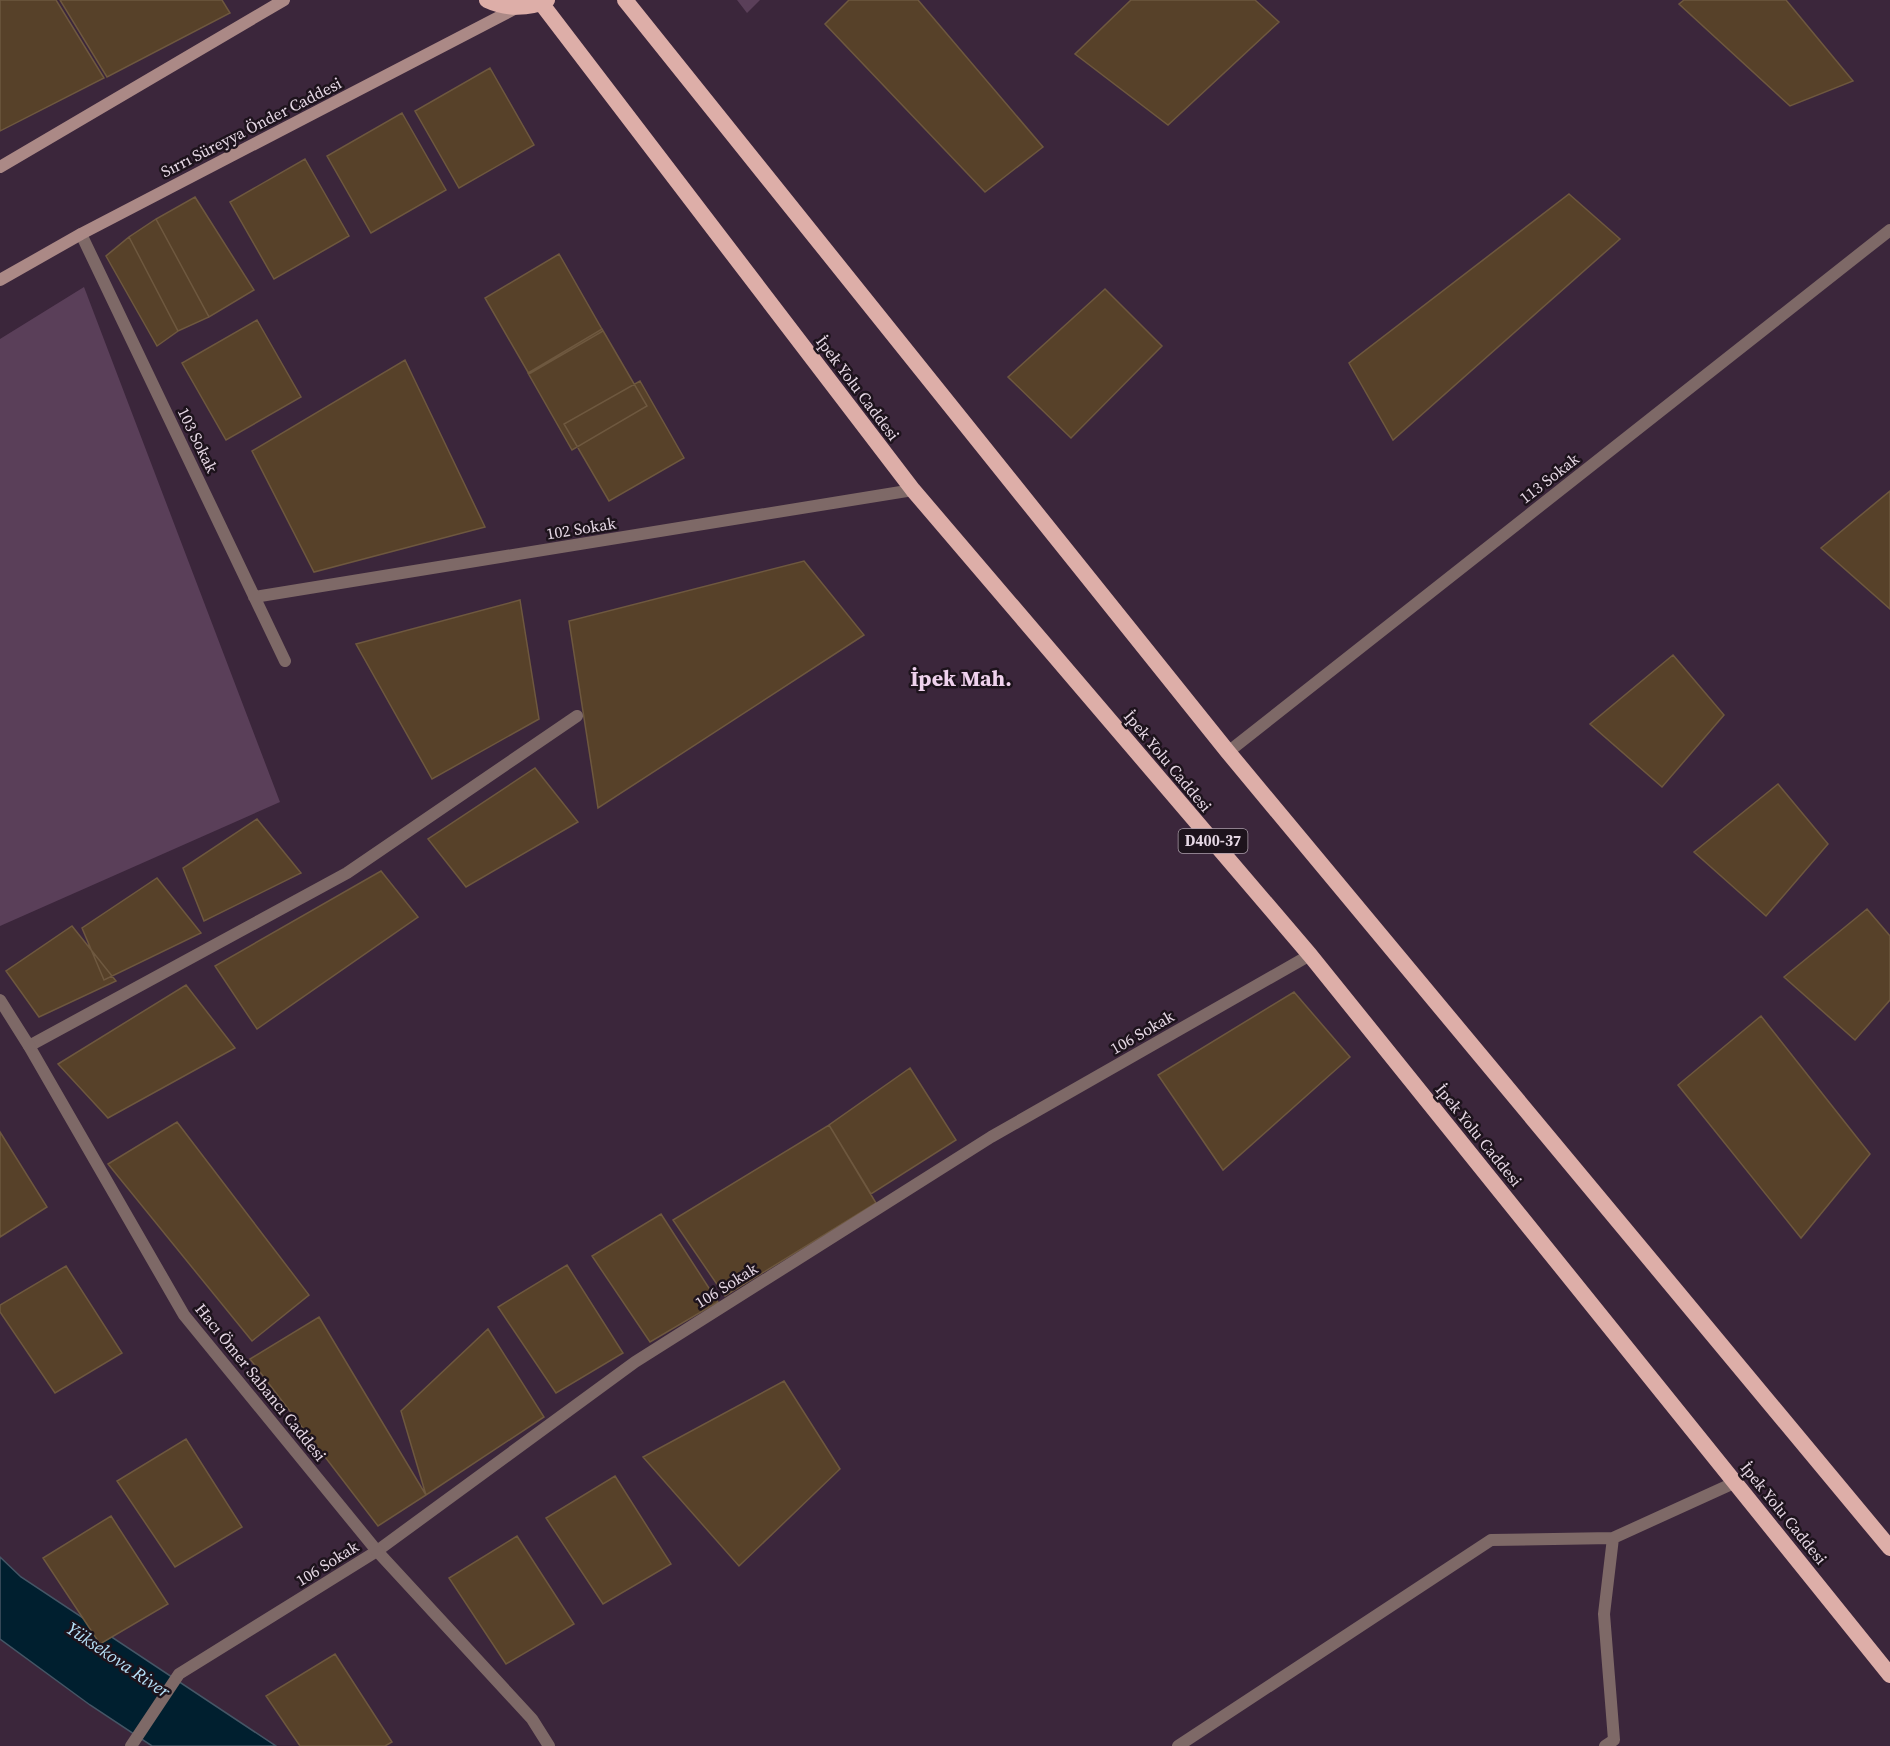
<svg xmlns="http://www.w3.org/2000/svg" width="1890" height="1746" font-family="'Source Serif 4',serif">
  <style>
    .green { fill: #5a3f59 }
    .water { fill: #001f2f; stroke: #455666; stroke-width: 1.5 }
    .building { fill: #574129; stroke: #6e583f; stroke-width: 1.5 }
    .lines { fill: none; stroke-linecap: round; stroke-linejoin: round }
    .minor { stroke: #7e6967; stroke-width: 12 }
    .tertiary { stroke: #7e6967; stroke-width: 12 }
    .secondary { stroke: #ab8986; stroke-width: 12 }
    .trunk { stroke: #ddaea8; stroke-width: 16 }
    .labels { text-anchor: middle; stroke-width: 5; stroke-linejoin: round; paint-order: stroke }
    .shield { fill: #1d131c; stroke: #aa9da9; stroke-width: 1.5 }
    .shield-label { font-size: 15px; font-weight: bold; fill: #e6d8e5 }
    .street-label { font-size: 16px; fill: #e6d8e5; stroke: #1d131c }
    .water-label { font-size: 18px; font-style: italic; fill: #b7e1f8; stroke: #1d131c }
    .district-label { font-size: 22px; font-weight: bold; fill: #efd2ed; stroke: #1d131c }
  </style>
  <rect width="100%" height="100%" fill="#3b263b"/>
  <!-- green -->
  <path class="green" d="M737,0H760L747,13Z
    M84,287L280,802L0,926V339Z"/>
  <!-- water -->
  <path class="water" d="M0,1557L21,1577L276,1746H152L90,1705L0,1639Z"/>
  <!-- building -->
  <path class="building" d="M0,0H56L104,78L0,131Z
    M60,0H222L230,13L107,77Z
    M849,0H918L1043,147L985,192L825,24Z
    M1131,0H1255L1279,22L1168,125L1075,54Z
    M1684,0H1786L1853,81L1790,106L1679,4Z
    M490,68L534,145L459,188L415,111Z
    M402,113L446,190L371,233L327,156Z
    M305,159L349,236L274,279L230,202Z
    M1569,194L1620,239L1393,440L1349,363Z
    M195,197L254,290L209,317L156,219Z
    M156,219L209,317L178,331L129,237Z
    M129,237L178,331L157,346L106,256Z
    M559,254L603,331L529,374L485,298Z
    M1105,289L1162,346L1071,438L1008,377Z
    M257,320L301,397L226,440L182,363Z
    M602,329L647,406L572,450L528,373Z
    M405,360L485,527L314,572L252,451Z
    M640,381L684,458L609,501L564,424Z
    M1890,491V609L1821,548Z
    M804,561L864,635L598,808L569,621Z
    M520,600L539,719L432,779L356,644Z
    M1673,655L1724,715L1662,787L1590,724Z
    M535,768L578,822L466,887L428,839Z
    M1778,784L1828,844L1766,916L1694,852Z
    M257,819L301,873L204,921L183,868Z
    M381,871L418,917L257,1029L215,966Z
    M157,878L201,933L104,980L82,928Z
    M1867,909L1890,936V1000L1855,1040L1784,977Z
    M72,926L116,981L39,1017L6,971Z
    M186,985L235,1048L108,1118L58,1064Z
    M1294,992L1350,1057L1223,1170L1158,1075Z
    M1761,1016L1870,1154L1801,1238L1678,1085Z
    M910,1068L956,1140L871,1194L829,1125Z
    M177,1122L309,1295L252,1341L108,1164Z
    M829,1125L876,1203L725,1296L673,1220Z
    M0,1132L47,1207L0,1237Z
    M661,1214L718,1302L650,1342L592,1256Z
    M567,1265L623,1353L556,1393L498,1307Z
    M66,1266L122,1353L55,1393L0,1312V1305Z
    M319,1317L426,1495L378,1526L250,1359Z
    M488,1329L544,1417L426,1495L401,1411Z
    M784,1381L840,1469L739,1566L643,1457Z
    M186,1439L242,1527L175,1567L117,1481Z
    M615,1476L671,1564L603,1604L546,1518Z
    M111,1516L168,1604L100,1644L43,1558Z
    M517,1536L574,1624L506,1664L449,1578Z
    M335,1654L392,1742L385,1746H300L266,1696Z"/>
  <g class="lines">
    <!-- minor -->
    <path class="minor" d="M81,234L285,661
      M254,597L913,490
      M29,1046L347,873L577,716
      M131,1746L179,1674L377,1551L635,1362L991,1137L1310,955
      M1178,1746L1491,1540L1613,1538
      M1605,1746L1614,1740L1604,1614L1613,1538L1736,1482"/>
    <!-- tertiary -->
    <path class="tertiary" d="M1228,752L1890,230
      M0,1000L29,1046L184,1315L377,1551L532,1719L549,1746"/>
    <!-- secondary -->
    <path class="secondary" d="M0,167L284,0
      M0,280L81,234L518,7"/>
    <!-- trunk -->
    <path class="trunk" d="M487,0C506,9 529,9 547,0
      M625,0L1228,752L1890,1548
      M541,3L913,490L1310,955L1890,1675"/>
  </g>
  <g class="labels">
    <!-- shield labels -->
    <rect class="shield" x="1178.5" y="829" width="69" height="24" rx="4.5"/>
    <g class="shield-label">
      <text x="1213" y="846">D400-37</text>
    </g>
    <!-- street labels -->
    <g class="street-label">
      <text transform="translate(251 127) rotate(-27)" y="6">Sırrı Süreyya Önder Caddesi</text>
      <text transform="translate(858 388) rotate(53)" y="6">İpek Yolu Caddesi</text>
      <text transform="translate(198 440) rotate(64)" y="6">103 Sokak</text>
      <text transform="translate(1549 478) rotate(-38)" y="6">113 Sokak</text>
      <text transform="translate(581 528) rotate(-9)" y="6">102 Sokak</text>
      <text transform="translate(1168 761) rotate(50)" y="6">İpek Yolu Caddesi</text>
      <text transform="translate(1142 1032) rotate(-30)" y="6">106 Sokak</text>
      <text transform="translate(1479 1135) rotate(51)" y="6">İpek Yolu Caddesi</text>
      <text transform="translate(726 1285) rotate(-32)" y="6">106 Sokak</text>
      <text transform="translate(261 1382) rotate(51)" y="6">Hacı Ömer Sabancı Caddesi</text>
      <text transform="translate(1784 1513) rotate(51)" y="6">İpek Yolu Caddesi</text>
      <text transform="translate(327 1563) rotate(-32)" y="6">106 Sokak</text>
    </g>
    <!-- water labels -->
    <g class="water-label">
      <text transform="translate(118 1660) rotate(34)" y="6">Yüksekova River</text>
    </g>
    <!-- district labels -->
    <g class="district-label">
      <text x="961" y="686">İpek Mah.</text>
    </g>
  </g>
</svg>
